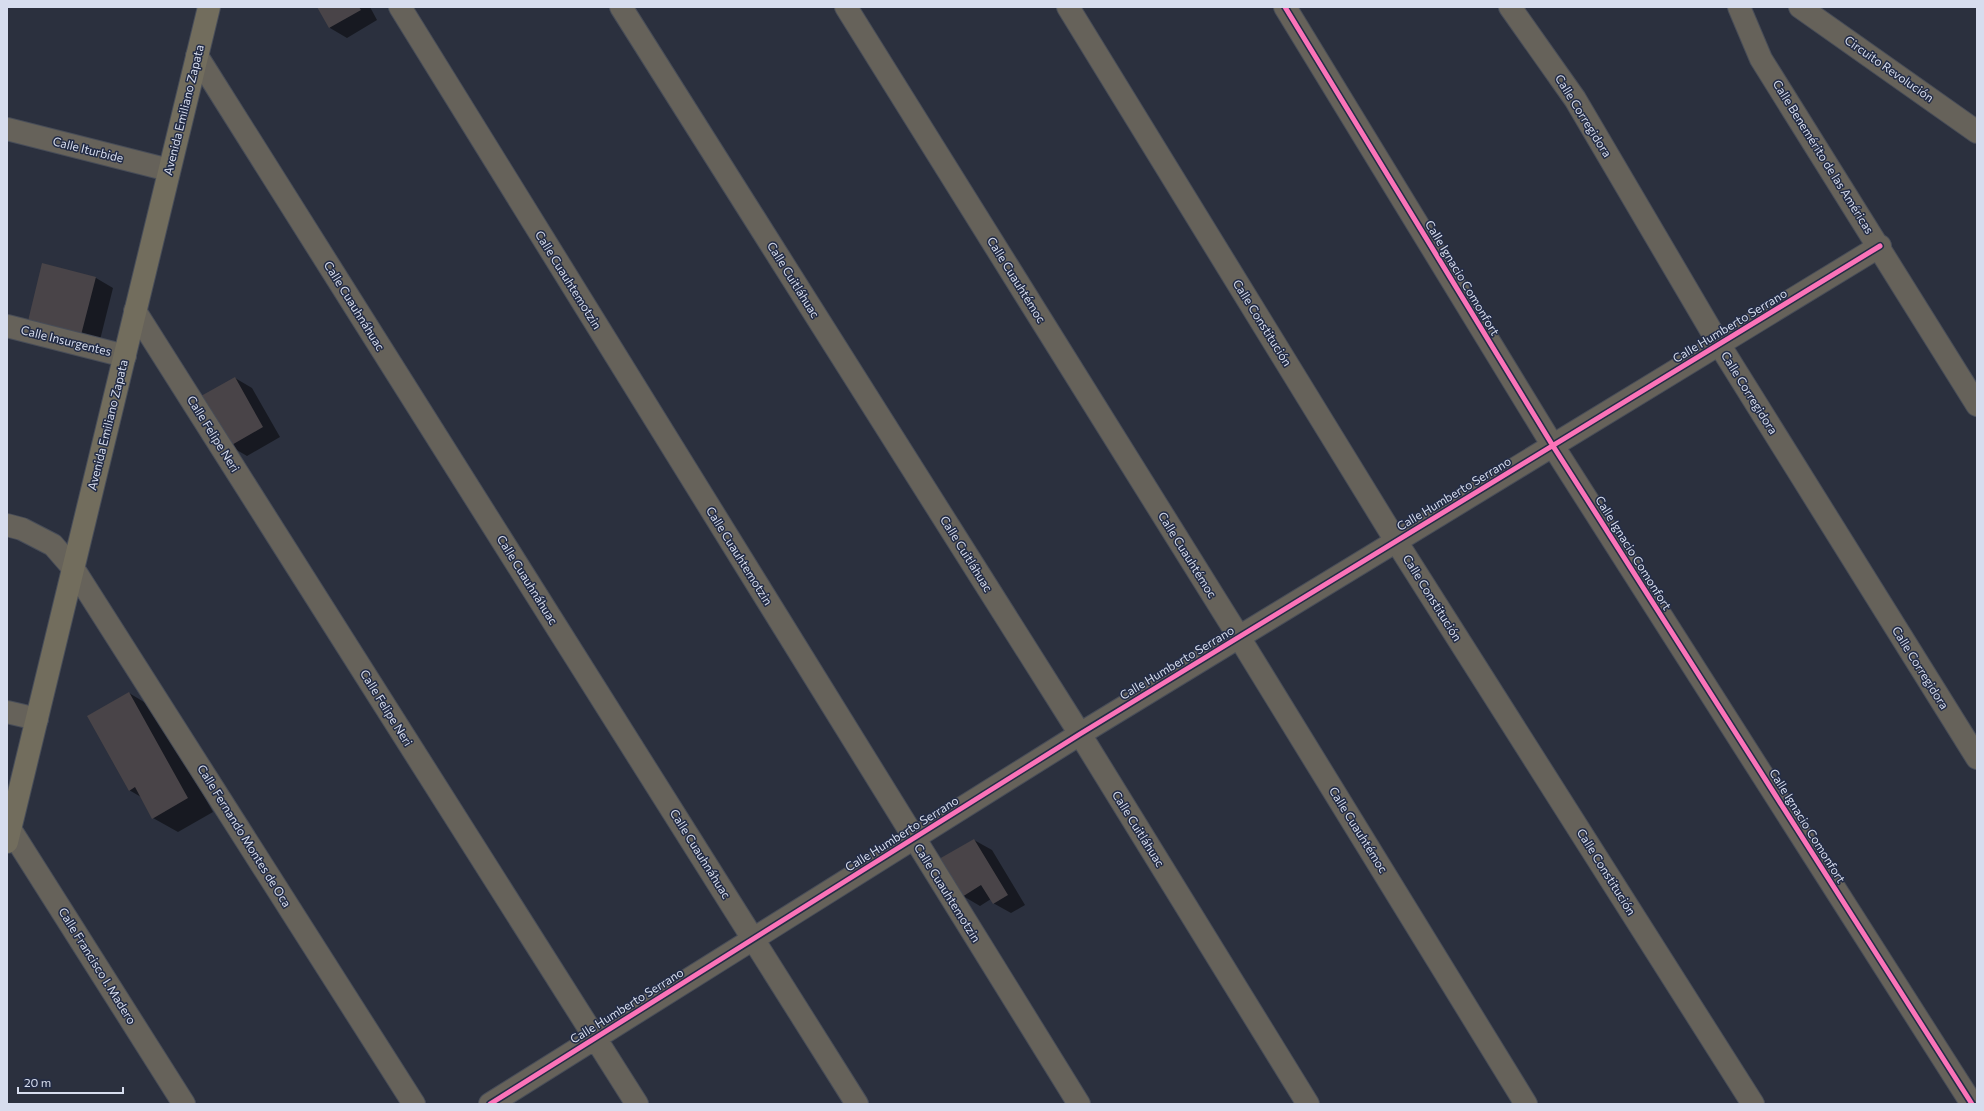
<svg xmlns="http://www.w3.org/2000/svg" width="1984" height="1111" font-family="Commissioner,sans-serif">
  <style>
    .shadow { fill: #0007 }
    .building { fill: #494448 }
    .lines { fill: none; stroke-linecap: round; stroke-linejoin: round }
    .minor-casing { stroke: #484d58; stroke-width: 24 }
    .major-casing { stroke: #484d58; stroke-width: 24 }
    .minor { stroke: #66625a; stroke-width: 22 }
    .major { stroke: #726d5d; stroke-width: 22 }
    .cycleway-casing { stroke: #232c46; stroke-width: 8 }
    .cycleway { stroke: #fb73b8; stroke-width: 5 }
    .labels { text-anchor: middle; stroke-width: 3; stroke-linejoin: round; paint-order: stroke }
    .street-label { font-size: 12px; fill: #d7ddee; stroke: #232c46 }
  </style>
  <rect width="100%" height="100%" fill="#2b303e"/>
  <!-- shadow -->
  <path class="shadow" d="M318,7H370L377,20L347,38L330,28Z
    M43,264L96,278L113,288L99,344L46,331Z
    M235,378L252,388L280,437L247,456L230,446Z
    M129,693L154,708L213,812L178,832L153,818L141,797L129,790Z
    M974,840L992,850L1025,905L1011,913L993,903L991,899L980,906L963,896Z"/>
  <!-- building -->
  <path class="building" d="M317,7H359L361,10L329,28Z
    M42,263L96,277L81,335L28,321Z
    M235,377L263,427L230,446L201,396Z
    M129,692L188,798L152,819L135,787L129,791L87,716Z
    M974,839L1008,895L993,904L981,885L962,897L939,859Z"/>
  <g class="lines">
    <defs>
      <path id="minor" d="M400,7L1079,1104
        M621,7L1080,734L1308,1104
        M846,7L1239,637L1526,1104
        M1068,7L1396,541L1753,1104
        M1285,7L1553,446L1972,1104
        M1510,7L1575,99L1719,344L1977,758
        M1739,7L1761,59L1977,405
        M1800,7L1977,132
        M197,56L857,1104
        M7,129L169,170
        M135,311L637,1104
        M7,326L125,356
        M7,525L22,529L53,545L73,568L414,1104
        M7,712L37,719
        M10,829L184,1104
        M490,1104L1080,734L1880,246"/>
      <path id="major" d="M7,842L209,7"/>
    </defs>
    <!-- minor casing -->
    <use href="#minor" class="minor-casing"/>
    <!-- major casing -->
    <use href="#major" class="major-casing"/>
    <!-- minor -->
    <use href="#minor" class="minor"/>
    <!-- major -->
    <use href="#major" class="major"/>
    <defs>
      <path id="cycleway" d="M1285,7L1553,446L1972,1104
        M490,1104L1080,734L1880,246"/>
    </defs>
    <!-- cycleway casing -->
    <use href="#cycleway" class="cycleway-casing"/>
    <!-- cycleway -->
    <use href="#cycleway" class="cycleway"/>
  </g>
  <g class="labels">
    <!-- street labels -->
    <g class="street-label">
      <text transform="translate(1889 69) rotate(35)" y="4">Circuito Revolución</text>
      <text transform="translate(184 110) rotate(-76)" y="4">Avenida Emiliano Zapata</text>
      <text transform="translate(1583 116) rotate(58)" y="4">Calle Corregidora</text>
      <text transform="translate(88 150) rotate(14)" y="4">Calle Iturbide</text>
      <text transform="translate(1823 157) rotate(58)" y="4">Calle Benemérito de las Américas</text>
      <text transform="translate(1462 278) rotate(59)" y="4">Calle Ignacio Comonfort</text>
      <text transform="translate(568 280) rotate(58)" y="4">Calle Cuauhtemotzin</text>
      <text transform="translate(793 280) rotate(58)" y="4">Calle Cuitláhuac</text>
      <text transform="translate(1016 280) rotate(58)" y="4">Calle Cuauhtémoc</text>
      <text transform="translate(354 306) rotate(58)" y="4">Calle Cuauhnáhuac</text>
      <text transform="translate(1262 323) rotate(58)" y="4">Calle Constitución</text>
      <text transform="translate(1730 326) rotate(-31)" y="4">Calle Humberto Serrano</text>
      <text transform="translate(66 341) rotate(14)" y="4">Calle Insurgentes</text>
      <text transform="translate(1749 393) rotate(58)" y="4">Calle Corregidora</text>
      <text transform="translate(108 425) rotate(-76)" y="4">Avenida Emiliano Zapata</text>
      <text transform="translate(213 434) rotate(58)" y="4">Calle Felipe Neri</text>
      <text transform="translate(1454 494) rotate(-31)" y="4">Calle Humberto Serrano</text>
      <text transform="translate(1633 553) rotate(58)" y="4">Calle Ignacio Comonfort</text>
      <text transform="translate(966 554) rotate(58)" y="4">Calle Cuitláhuac</text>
      <text transform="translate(1187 555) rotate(58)" y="4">Calle Cuauhtémoc</text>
      <text transform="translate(739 556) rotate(58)" y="4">Calle Cuauhtemotzin</text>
      <text transform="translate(527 580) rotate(58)" y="4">Calle Cuauhnáhuac</text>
      <text transform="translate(1432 598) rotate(58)" y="4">Calle Constitución</text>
      <text transform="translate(1177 663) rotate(-31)" y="4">Calle Humberto Serrano</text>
      <text transform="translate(1920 668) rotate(58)" y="4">Calle Corregidora</text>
      <text transform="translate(386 708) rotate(58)" y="4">Calle Felipe Neri</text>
      <text transform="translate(1807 826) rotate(58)" y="4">Calle Ignacio Comonfort</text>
      <text transform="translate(1138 829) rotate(58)" y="4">Calle Cuitláhuac</text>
      <text transform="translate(1358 830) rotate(58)" y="4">Calle Cuauhtémoc</text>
      <text transform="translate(902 834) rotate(-32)" y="4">Calle Humberto Serrano</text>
      <text transform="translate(244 836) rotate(58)" y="4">Calle Fernando Montes de Oca</text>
      <text transform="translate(700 854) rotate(58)" y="4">Calle Cuauhnáhuac</text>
      <text transform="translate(1606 872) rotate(58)" y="4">Calle Constitución</text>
      <text transform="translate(947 893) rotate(58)" y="4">Calle Cuauhtemotzin</text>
      <text transform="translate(97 966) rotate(58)" y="4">Calle Francisco I. Madero</text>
      <text transform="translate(627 1006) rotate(-32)" y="4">Calle Humberto Serrano</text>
    </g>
  </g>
  <!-- border -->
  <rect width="1984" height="1111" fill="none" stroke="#d7ddee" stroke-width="16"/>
  <!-- scale -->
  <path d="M18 1087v6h105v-6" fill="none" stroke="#d7ddee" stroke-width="2"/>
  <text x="24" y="1087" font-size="12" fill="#d7ddee" stroke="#232c46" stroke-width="3" paint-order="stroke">20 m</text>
</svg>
